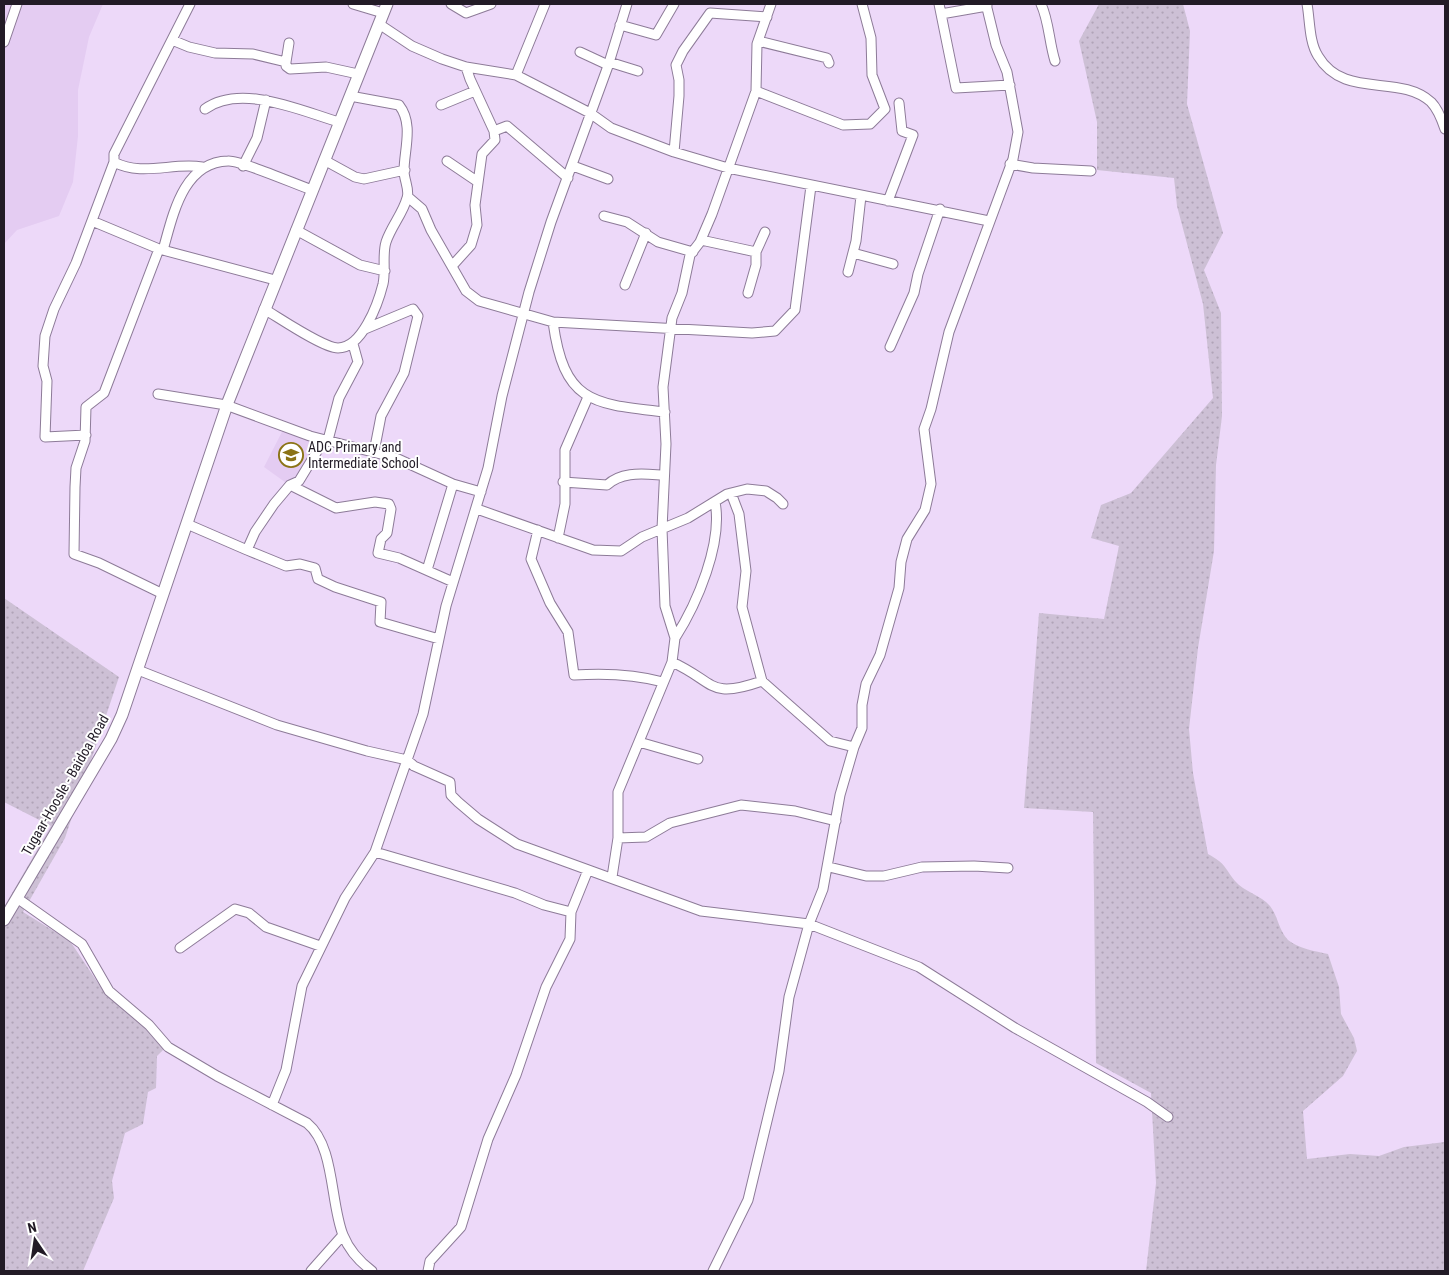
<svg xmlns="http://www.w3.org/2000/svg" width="1449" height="1275" font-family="'Roboto Condensed',sans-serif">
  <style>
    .built { fill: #e4ccf2 }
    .green { fill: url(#green-dots) }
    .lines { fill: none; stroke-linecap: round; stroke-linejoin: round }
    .minor-casing { stroke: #8d7b98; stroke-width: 11 }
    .major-casing { stroke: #8d7b98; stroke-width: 13 }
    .minor { stroke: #fff; stroke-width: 9 }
    .major { stroke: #fff; stroke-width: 11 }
    .labels { text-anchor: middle; stroke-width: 4; stroke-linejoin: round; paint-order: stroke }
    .poi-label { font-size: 14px; fill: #221b26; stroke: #fff; text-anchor: start }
    .street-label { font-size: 14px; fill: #221b26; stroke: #fff }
  </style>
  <defs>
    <pattern id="green-dots" width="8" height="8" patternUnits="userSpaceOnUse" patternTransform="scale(1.25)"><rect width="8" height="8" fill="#cdc0d5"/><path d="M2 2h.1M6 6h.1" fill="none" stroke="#b0a4b7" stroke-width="1.8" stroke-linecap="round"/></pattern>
  </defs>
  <rect width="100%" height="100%" fill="#edd9f9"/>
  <!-- built -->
  <path class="built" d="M4,4H103L89,37L78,90V136L73,182L59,216L17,230L4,244Z
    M284,428L316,442L304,469L289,485L264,467Z"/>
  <!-- green -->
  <path class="green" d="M1099,4H1183L1190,31L1187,104L1223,233L1204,270L1221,313L1222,416L1216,465L1214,551L1198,648L1189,729L1193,773L1208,854C1226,864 1224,867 1235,881C1244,892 1261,895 1270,906C1278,916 1279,931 1288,940C1299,949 1315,951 1328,954L1339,987L1341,1014L1354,1038L1357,1051L1343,1076L1303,1111L1307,1159L1350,1154L1379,1156L1404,1147L1445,1142V1271H1146L1156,1183L1151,1093L1096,1063L1093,812L1024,808L1039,613L1104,619L1119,546L1091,538L1101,505L1131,493L1213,398L1203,304L1177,206L1174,178L1097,170V122L1079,41Z
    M4,598L119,677L65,838L23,912L70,941L106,995L145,1024L166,1047L157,1056L156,1088L148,1092L143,1124L125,1133L112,1181L114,1198L83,1271H4V907L51,826L4,802Z"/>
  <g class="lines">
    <defs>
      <path id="minor" d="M353,4L383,13
        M451,4L466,13L491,4
        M939,4L956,88L1010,85
        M1041,4C1049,21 1049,42 1055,61
        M1307,4C1310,20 1309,42 1318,56C1344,100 1399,73 1431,102C1438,109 1442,120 1445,129
        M941,14L987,6
        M379,24L412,46L442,59L466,67L516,75L590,113L611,128L674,152L728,168L989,221
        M620,25L656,35L674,4
        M172,40L189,47L215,53L253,54L286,62V66L290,69L326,67L358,74
        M758,41L827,58L829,63
        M4,42L17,4
        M580,52L608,65
        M286,62L289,43
        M609,62L638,71
        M516,75L545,4
        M756,91L843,125L870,124L885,109L872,75L871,38L862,4
        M441,105L475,91
        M205,109C241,83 301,111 339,122
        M494,131L507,126L568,178
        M674,152L679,96V80L676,65L683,51L710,13L767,17
        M324,160L355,177L364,179L405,170
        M447,161L478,182
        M114,162C142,177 173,162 202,167
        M1010,164L1033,168L1091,171
        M243,166L257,138L266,100
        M573,166L608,179
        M408,197L422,209L431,230L466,291L479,301L553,322L752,333L775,331L795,310L811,186
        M888,201L913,135L902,131L899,103
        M604,216L627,222L658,242L693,252
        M92,221L159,249L275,280
        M296,230L360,265L385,271
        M701,240L756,252V265L748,293
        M159,249L104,393L86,407L85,441L76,468L75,487L74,554L99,563L163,594
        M163,250C173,215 183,162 228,161C240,160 297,185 312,190
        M756,252L765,232
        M853,253L893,264
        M452,266L471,245L477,225L475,205L482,154L495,140L494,131L470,79L466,67
        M848,272L856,241L861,196
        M625,285L646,233
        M264,309C278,317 323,348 338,348C362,348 378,304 383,284C386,270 382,255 386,242C391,227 403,213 407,198C410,190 404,180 404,171C404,150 414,124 399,105L350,96
        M553,322C564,403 592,404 665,412
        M365,329L413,309L418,316L404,373L381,416L374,452
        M890,347L914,293L918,274L940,209
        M158,394L226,405L310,436L396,458L453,484L481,492
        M86,435L45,437L47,381L43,366L45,336L54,309L76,263L114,162V154L190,4
        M563,482L607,485C622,471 643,474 663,475
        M290,485L336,508L375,502L389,504L391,509L387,533L381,539L378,553L399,558L453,582
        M731,493L739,514L746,571L742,607L762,681L830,741L854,747
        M477,509L593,550L621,551L642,537L688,518L727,494L747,489L766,491L777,498L783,504
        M187,524L247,550L255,532L274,504L290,485L299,481L319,448L328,440L339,398L358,362L353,344
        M538,530L531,559L550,603L568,632L574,675C604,673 634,674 663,682
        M558,538L565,504V450L588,397
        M247,550L286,566L300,564L315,568L318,579L335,587L381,602L380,622L439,639
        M427,570L453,484
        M675,638C697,604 723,543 715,502
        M672,662C716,682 708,700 762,681
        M138,670L277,725L367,751L407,760L414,766L450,782L451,795L458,802L478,819L517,844L701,911L809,924L919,967L1015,1028L1147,1102L1168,1117
        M639,742L698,759
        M618,838L646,837L670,823L741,805L795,811L836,821
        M375,852L515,893L544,905L571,912
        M829,867L866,876H884L922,867L974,866L1008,868
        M612,877L618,838V792L672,662L675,638L665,606L662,529L666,444L663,387L672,318L682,293L690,255L700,242L712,214L756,91L757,44L771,4
        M17,898L82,944L109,991L149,1025L168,1047L217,1076L307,1123C335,1146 330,1202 343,1235C349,1250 360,1262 372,1271
        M180,948L235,909L249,913L266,927L320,946
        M272,1105L286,1070L302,986L345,898L375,852L423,714L446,606L488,468L502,396L529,292L551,222L608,66L627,4
        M311,1271L343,1235
        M428,1271L430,1261L461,1227L488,1139L516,1075L546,987L570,939L571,912L588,870
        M713,1271L748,1200L779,1071L789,997L809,924L823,889L840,795L854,747L862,728V705L866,684L880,655L899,588L901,562L907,539L925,510L931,484L924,429L931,409L949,332L1013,159L1018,132L1007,72L996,45L986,4"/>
      <path id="major" d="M4,920L111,739L122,715L228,402L387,4"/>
    </defs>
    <!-- minor casing -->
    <use href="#minor" class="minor-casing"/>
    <!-- major casing -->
    <use href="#major" class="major-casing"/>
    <!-- minor -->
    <use href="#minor" class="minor"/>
    <!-- major -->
    <use href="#major" class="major"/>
  </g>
  <!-- icons -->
  <defs>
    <symbol id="school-ring" viewBox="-11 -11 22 22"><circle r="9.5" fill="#fff" stroke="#8b7316" stroke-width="1.5"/><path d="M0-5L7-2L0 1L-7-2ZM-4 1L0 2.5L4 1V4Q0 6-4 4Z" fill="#8b7316"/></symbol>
  </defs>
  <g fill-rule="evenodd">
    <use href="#school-ring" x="277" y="441" width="28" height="28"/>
  </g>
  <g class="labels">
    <!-- poi labels -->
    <g class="poi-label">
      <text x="308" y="452">ADC Primary and<tspan x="308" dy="16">Intermediate School</tspan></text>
    </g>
    <!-- street labels -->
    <g class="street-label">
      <text transform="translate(65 785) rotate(-60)" y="5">Tugaar-Hoosle - Baidoa Road</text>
    </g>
  </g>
  <!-- border -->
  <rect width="1449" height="1275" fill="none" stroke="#221b26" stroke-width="10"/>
  <!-- north arrow -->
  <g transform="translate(35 1240) rotate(347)" stroke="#ffffff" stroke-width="4" paint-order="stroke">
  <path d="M0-4L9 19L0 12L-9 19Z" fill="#221b26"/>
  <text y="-8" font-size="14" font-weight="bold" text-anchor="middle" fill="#221b26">N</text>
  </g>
</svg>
